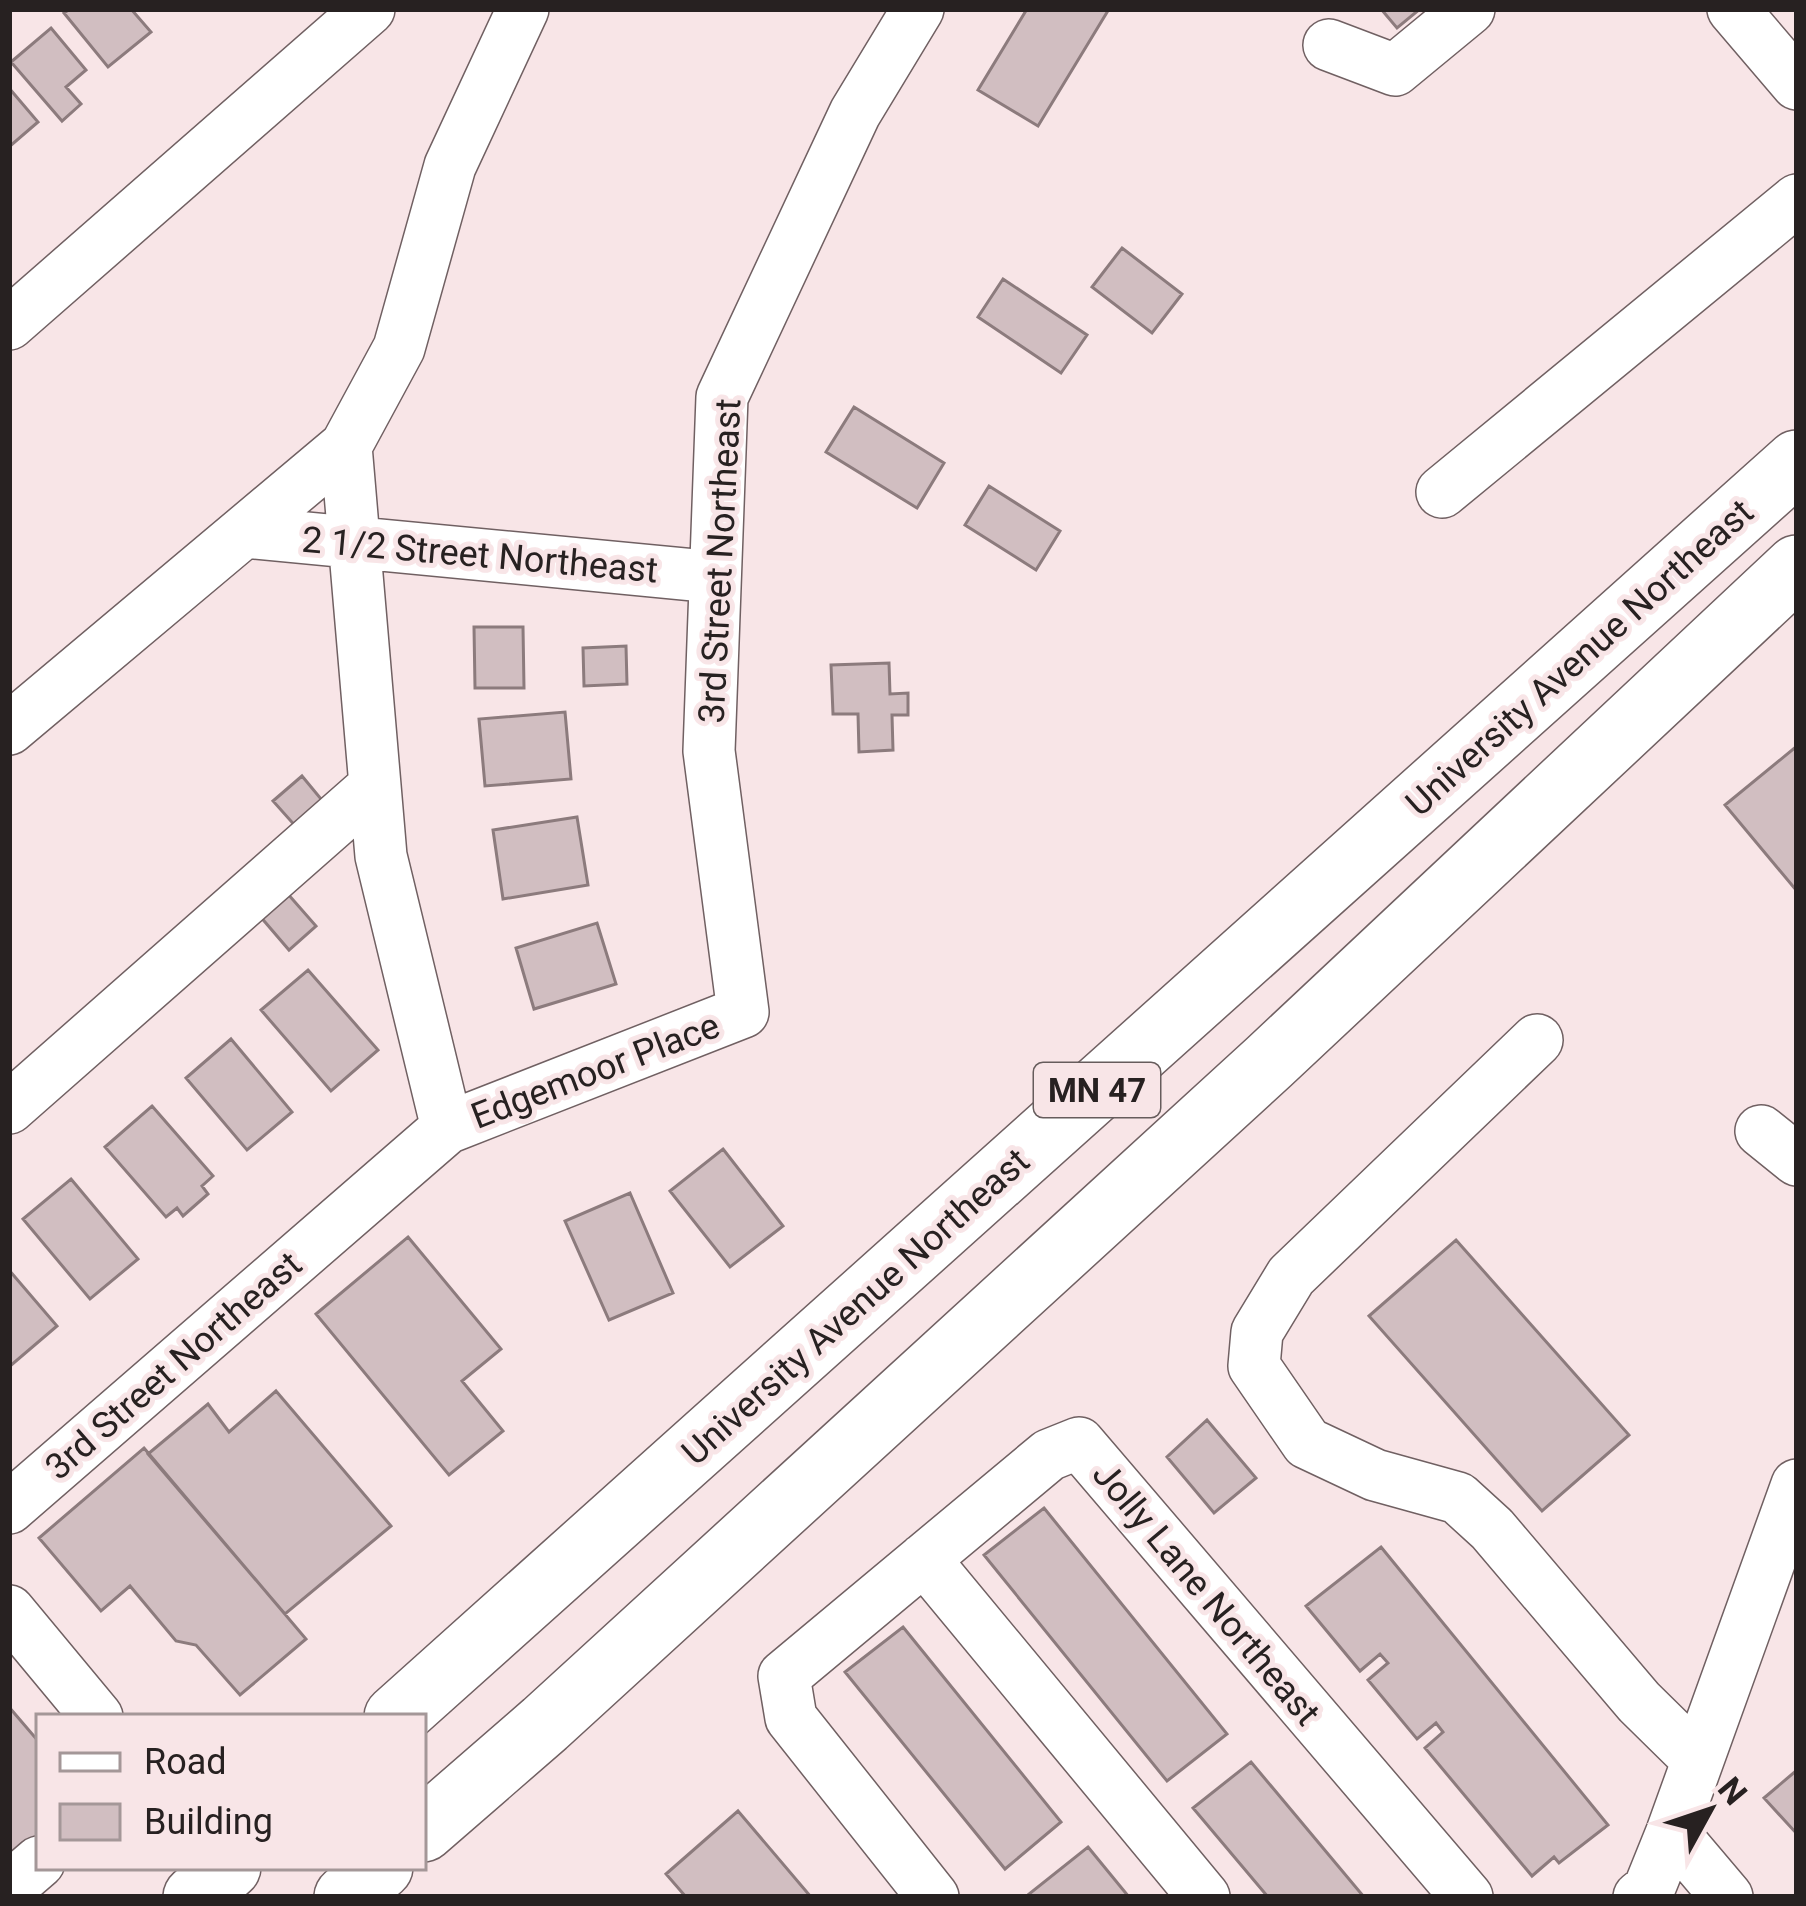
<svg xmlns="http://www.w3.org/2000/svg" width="1806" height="1906" font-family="Roboto,sans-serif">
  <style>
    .building { fill: #d1bec1; stroke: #8c7b7d; stroke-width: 3 }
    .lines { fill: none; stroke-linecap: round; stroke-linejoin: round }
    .minor-casing { stroke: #706062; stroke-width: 54 }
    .major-casing { stroke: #706062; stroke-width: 66 }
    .minor { stroke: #fff; stroke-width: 51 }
    .major { stroke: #fff; stroke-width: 63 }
    .labels { text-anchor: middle; stroke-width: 10; stroke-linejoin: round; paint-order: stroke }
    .shield { fill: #f8e5e7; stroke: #665c5c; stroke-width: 3 }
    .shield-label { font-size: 33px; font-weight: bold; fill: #272121 }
    .street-label { font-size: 36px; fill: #272121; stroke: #f8e5e7 }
  </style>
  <rect width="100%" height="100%" fill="#f8e5e7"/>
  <!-- building -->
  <path class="building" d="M70,9H131L151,32L108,67L64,13Z
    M1027,9H1109L1038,126L978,90Z
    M1381,9H1420L1397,28Z
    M51,28L86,70L66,87L81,104L62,121L11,62Z
    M9,88L38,122L9,147Z
    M1122,248L1182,294L1152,333L1092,287Z
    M1003,279L1087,335L1061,373L978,317Z
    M854,407L944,463L917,508L826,452Z
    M989,486L1060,531L1036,570L965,525Z
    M474,627H523L524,688H475Z
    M626,646L627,684L584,686L583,648Z
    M889,663L890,694L908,693V715H892L893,750L859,752L858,714H833L831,665Z
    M565,712L571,779L485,786L479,719Z
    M1797,746V890H1796L1725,805Z
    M302,776L326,805L298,829L273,801Z
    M577,817L588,885L503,899L493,830Z
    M280,885L316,926L289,950L253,908Z
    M597,923L616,984L534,1009L516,948Z
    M308,970L378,1050L331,1091L261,1010Z
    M231,1039L292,1112L247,1150L186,1078Z
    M152,1106L213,1176L202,1186L208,1194L183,1216L177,1208L166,1217L105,1147Z
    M723,1149L783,1226L730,1267L670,1191Z
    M71,1179L138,1259L90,1299L23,1219Z
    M630,1193L673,1293L609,1320L565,1221Z
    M408,1237L501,1349L462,1381L503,1431L449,1475L316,1314Z
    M1456,1240L1629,1435L1542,1511L1369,1316Z
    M9,1270L57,1326L9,1367Z
    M276,1391L391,1526L285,1614L148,1454L208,1404L229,1432Z
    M1207,1420L1256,1478L1214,1513L1167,1457Z
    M144,1448L306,1639L240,1695L196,1645L176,1641L130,1586L101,1611L39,1538Z
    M1044,1508L1227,1734L1167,1781L984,1555Z
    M1381,1547L1608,1825L1559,1863L1554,1857L1532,1876L1425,1748L1443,1732L1436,1723L1417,1739L1368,1680L1388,1663L1380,1654L1360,1671L1306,1606Z
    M903,1627L1061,1822L1005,1869L845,1672Z
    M9,1707L39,1742V1836L9,1861Z
    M1251,1762L1364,1897H1268L1193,1808Z
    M1797,1770V1834L1764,1798Z
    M738,1811L811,1897H686L666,1874Z
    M1088,1847L1129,1897H1031L1029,1894Z"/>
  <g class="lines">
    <defs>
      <path id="minor" d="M1733,9L1797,84
        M1329,45L1395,70L1469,9
        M9,324L369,9
        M1442,492L1797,200
        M244,532L715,577
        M9,729L346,446
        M1537,1040L1291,1276L1257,1332L1254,1366L1307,1443L1375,1475L1458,1498L1492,1529L1639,1702L1698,1760
        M9,1108L375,786
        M447,1128L381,856L346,446L399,348L450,166L523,9
        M1761,1131L1797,1160
        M9,1508L447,1128L743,1012L709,751L722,397L855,113L918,9
        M924,1559L1204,1897
        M9,1611L97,1717
        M1672,1832L1727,1897
        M9,1888L39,1862
        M933,1897L791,1718L784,1676L1049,1455L1079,1443L1467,1897
        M1639,1897L1649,1889L1672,1832L1797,1485"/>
      <path id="major" d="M396,1717L1797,462
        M423,1830L545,1724L1269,1062L1797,567
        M195,1897L229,1867
        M346,1897L381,1867"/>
    </defs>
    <!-- minor casing -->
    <use href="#minor" class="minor-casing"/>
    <!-- major casing -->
    <use href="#major" class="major-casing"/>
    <!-- minor -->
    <use href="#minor" class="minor"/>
    <!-- major -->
    <use href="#major" class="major"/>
  </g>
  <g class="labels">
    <!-- shield labels -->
    <rect class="shield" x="1034" y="1063" width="126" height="54" rx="9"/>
    <g class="shield-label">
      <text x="1097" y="1102">MN 47</text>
    </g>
    <!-- street labels -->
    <g class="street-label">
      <text transform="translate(480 554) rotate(5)" y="13">2 1/2 Street Northeast</text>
      <text transform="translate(719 561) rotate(-87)" y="13">3rd Street Northeast</text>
      <text transform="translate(1579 657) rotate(-42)" y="13">University Avenue Northeast</text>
      <text transform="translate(595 1070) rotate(-21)" y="13">Edgemoor Place</text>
      <text transform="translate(855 1306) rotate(-42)" y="13">University Avenue Northeast</text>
      <text transform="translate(173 1365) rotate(-41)" y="13">3rd Street Northeast</text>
      <text transform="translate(1207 1593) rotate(50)" y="13">Jolly Lane Northeast</text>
    </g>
  </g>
  <!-- border -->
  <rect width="1806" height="1906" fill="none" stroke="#272121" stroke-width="24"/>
  <!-- legend -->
  <rect x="36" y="1714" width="390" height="156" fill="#f8e5e7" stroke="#a49798" stroke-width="3"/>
  <rect x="60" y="1753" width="60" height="18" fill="#ffffff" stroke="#a49798" stroke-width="3"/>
  <text x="144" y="1774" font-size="36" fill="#272121">Road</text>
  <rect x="60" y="1804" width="60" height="36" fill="#d1bec1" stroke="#a49798" stroke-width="3"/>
  <text x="144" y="1834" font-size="36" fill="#272121">Building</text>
  <!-- north arrow -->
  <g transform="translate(1710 1810) rotate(50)" stroke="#f8e5e7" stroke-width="9" paint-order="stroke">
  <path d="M0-9L21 45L0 30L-21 45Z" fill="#272121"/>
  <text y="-18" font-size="33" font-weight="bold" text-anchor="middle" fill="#272121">N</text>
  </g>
</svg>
